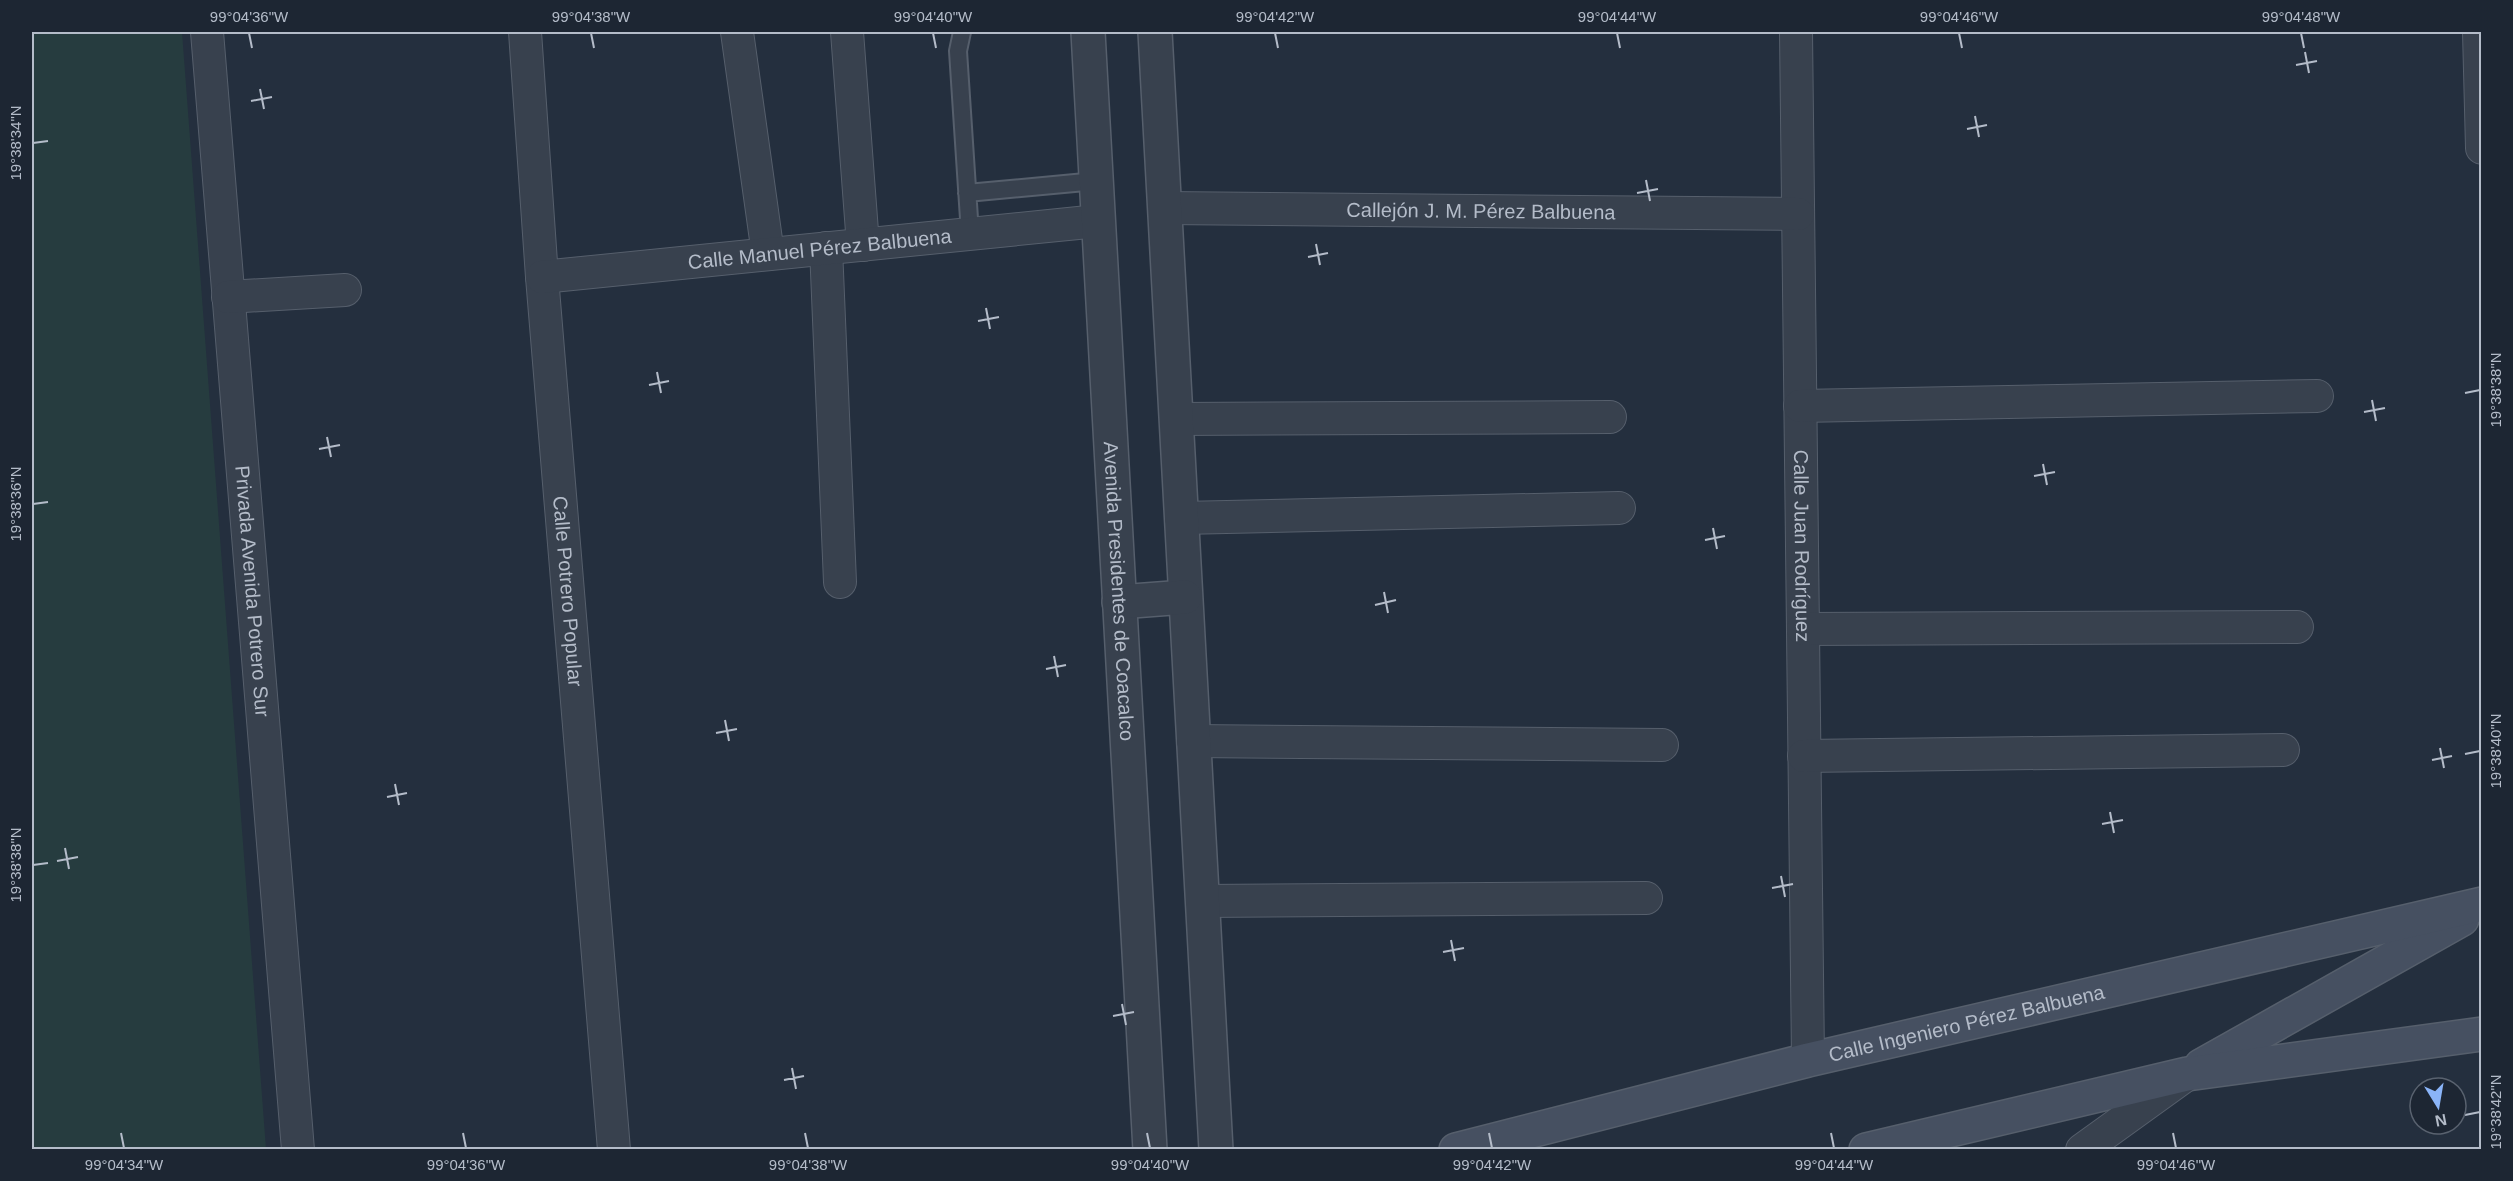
<svg xmlns="http://www.w3.org/2000/svg" width="2513" height="1181" font-family="Arial,sans-serif">
  <style>
    .green { fill: #263c3f }
    .lines { fill: none; stroke-linecap: round; stroke-linejoin: round }
    .service-casing { stroke: #565f6c; stroke-width: 20 }
    .minor-casing { stroke: #565f6c; stroke-width: 34 }
    .tertiary-casing { stroke: #565f6c; stroke-width: 36 }
    .secondary-casing { stroke: #565f6c; stroke-width: 36 }
    .service { stroke: #38414e; stroke-width: 16 }
    .minor { stroke: #38414e; stroke-width: 32 }
    .tertiary { stroke: #38414e; stroke-width: 33 }
    .secondary { stroke: #465061; stroke-width: 33 }
    .ticks { fill: none; stroke: #b4bcc9; stroke-width: 2 }
    .labels { text-anchor: middle; stroke-width: 4.5; stroke-linejoin: round; paint-order: stroke }
    .street-label { font-size: 20px; fill: #b4bcc9; stroke: #1d2633 }
    .neatline { fill: none; stroke: #b4bcc9; stroke-width: 2 }
    .ticks-label { font-size: 15px; text-anchor: middle; fill: #b4bcc9 }
  </style>
  <rect width="100%" height="100%" fill="#242f3e"/>
  <!-- green -->
  <path class="green" d="M32,32H182L266,1149H32Z"/>
  <g class="lines">
    <defs>
      <path id="service" d="M962,32L958,51L970,234
        M967,193L1096,181"/>
      <g id="minor">
        <path id="s1" d="M207,32L298,1150"/>
        <path id="s2" d="M525,32L542,277L614,1150"/>
        <path d="M737,32L768,254"/>
        <path d="M847,32L863,245"/>
        <path id="s3" d="M1796,32L1808,1060"/>
        <path d="M2479,32L2482,148"/>
        <path id="s4" d="M1165,208L1798,214"/>
        <path d="M826,248L840,582"/>
        <path id="s5" d="M542,277L1098,221"/>
        <path d="M228,297L345,290"/>
        <path d="M1800,406L2317,396"/>
        <path d="M1176,419L1610,417"/>
        <path d="M1181,518L1619,508"/>
        <path d="M1803,629L2297,627"/>
        <path d="M1193,741L1662,745"/>
        <path d="M1804,756L2283,750"/>
        <path d="M1202,901L1646,898"/>
        <path d="M2082,1150L2186,1075"/>
      </g>
      <g id="tertiary">
        <path id="s6" d="M1088,32L1150,1150"/>
        <path d="M1155,32L1216,1150"/>
        <path d="M1119,602L1185,597"/>
      </g>
      <g id="secondary">
        <path d="M2201,1066L2462,919"/>
        <path id="s7" d="M1456,1150L1808,1060L2482,904"/>
        <path d="M1866,1150L2187,1074L2482,1034"/>
      </g>
    </defs>
    <!-- service casing -->
    <use href="#service" class="service-casing"/>
    <!-- minor casing -->
    <use href="#minor" class="minor-casing"/>
    <!-- tertiary casing -->
    <use href="#tertiary" class="tertiary-casing"/>
    <!-- secondary casing -->
    <use href="#secondary" class="secondary-casing"/>
    <!-- service -->
    <use href="#service" class="service"/>
    <!-- minor -->
    <use href="#minor" class="minor"/>
    <!-- tertiary -->
    <use href="#tertiary" class="tertiary"/>
    <!-- secondary -->
    <use href="#secondary" class="secondary"/>
  </g>
  <!-- ticks -->
  <path class="ticks" d="M249,33L252,48M591,33L594,48M933,33L936,48M1275,33L1278,48M1617,33L1620,48M1959,33L1962,48M2301,33L2304,48M2305,52L2309,73M2296,65L2317,61M260,89L264,109M251,101L272,97M1975,116L1979,137M1967,129L1987,125M33,143L48,141M1646,180L1650,201M1637,193L1658,189M1316,244L1320,265M1308,257L1328,253M986,308L990,329M978,321L999,317M657,372L661,393M649,385L669,381M2465,393L2480,390M2372,400L2376,421M2364,412L2385,408M327,437L331,457M319,449L340,445M2043,464L2047,485M2034,476L2055,472M33,504L48,502M1713,528L1717,549M1705,540L1725,536M1384,592L1388,613M1375,605L1396,600M1054,656L1058,677M1046,669L1066,665M725,720L729,741M716,733L737,729M2440,748L2444,768M2465,754L2480,751M2432,760L2452,756M395,784L399,805M387,797L407,793M2110,812L2114,833M2102,824L2123,820M65,848L69,869M57,861L78,857M33,865L48,863M1781,876L1785,897M1772,888L1793,884M1451,940L1455,961M1443,952L1464,948M1122,1004L1126,1025M1113,1016L1134,1012M792,1068L796,1089M784,1080L804,1076M2465,1115L2480,1112M121,1133L124,1148M463,1133L466,1148M805,1133L808,1148M1147,1133L1150,1148M1489,1133L1492,1148M1831,1133L1834,1148M2173,1133L2176,1148"/>
  <g class="labels">
    <!-- street labels -->
    <g class="street-label">
      <text dy="7" stroke="none"><textPath href="#s4" startOffset="316">Callejón J. M. Pérez Balbuena</textPath></text>
      <text dy="7" stroke="none"><textPath href="#s5" startOffset="279">Calle Manuel Pérez Balbuena</textPath></text>
      <text dy="7" stroke="none"><textPath href="#s3" startOffset="514">Calle Juan Rodríguez</textPath></text>
      <text dy="7" stroke="none"><textPath href="#s1" startOffset="561">Privada Avenida Potrero Sur</textPath></text>
      <text dy="7" stroke="none"><textPath href="#s2" startOffset="561">Calle Potrero Popular</textPath></text>
      <text dy="7" stroke="none"><textPath href="#s6" startOffset="560">Avenida Presidentes de Coacalco</textPath></text>
      <text dy="7" stroke="none"><textPath href="#s7" startOffset="526">Calle Ingeniero Pérez Balbuena</textPath></text>
    </g>
  </g>
  <!-- border -->
  <rect width="2513" height="1181" fill="none" stroke="#1d2633" stroke-width="66"/>
  <!-- north arrow -->
  <g transform="translate(2438 1106) rotate(169)"><circle r="28" fill="#1d2633" stroke="#59626f" stroke-width="1.5"/>
  <path d="M0-4.5L10 22L0 15L-10 22Z" fill="#8ab4f8"/>
  <text y="-9" font-size="16" font-weight="bold" text-anchor="middle" fill="#b4bcc9">N</text>
  </g>
  <rect x="33" y="33" width="2447" height="1115" class="neatline"/>
  <g class="ticks-label">
    <text x="249" y="22">99°04'36"W</text>
    <text x="591" y="22">99°04'38"W</text>
    <text x="933" y="22">99°04'40"W</text>
    <text x="1275" y="22">99°04'42"W</text>
    <text x="1617" y="22">99°04'44"W</text>
    <text x="1959" y="22">99°04'46"W</text>
    <text x="2301" y="22">99°04'48"W</text>
    <text transform="translate(16 143) rotate(-90)" y="5">19°38'34"N</text>
    <text transform="translate(2496 390) rotate(-90)" y="5">19°38'38"N</text>
    <text transform="translate(16 504) rotate(-90)" y="5">19°38'36"N</text>
    <text transform="translate(2496 751) rotate(-90)" y="5">19°38'40"N</text>
    <text transform="translate(16 865) rotate(-90)" y="5">19°38'38"N</text>
    <text transform="translate(2496 1112) rotate(-90)" y="5">19°38'42"N</text>
    <text x="124" y="1170">99°04'34"W</text>
    <text x="466" y="1170">99°04'36"W</text>
    <text x="808" y="1170">99°04'38"W</text>
    <text x="1150" y="1170">99°04'40"W</text>
    <text x="1492" y="1170">99°04'42"W</text>
    <text x="1834" y="1170">99°04'44"W</text>
    <text x="2176" y="1170">99°04'46"W</text>
  </g>
</svg>
